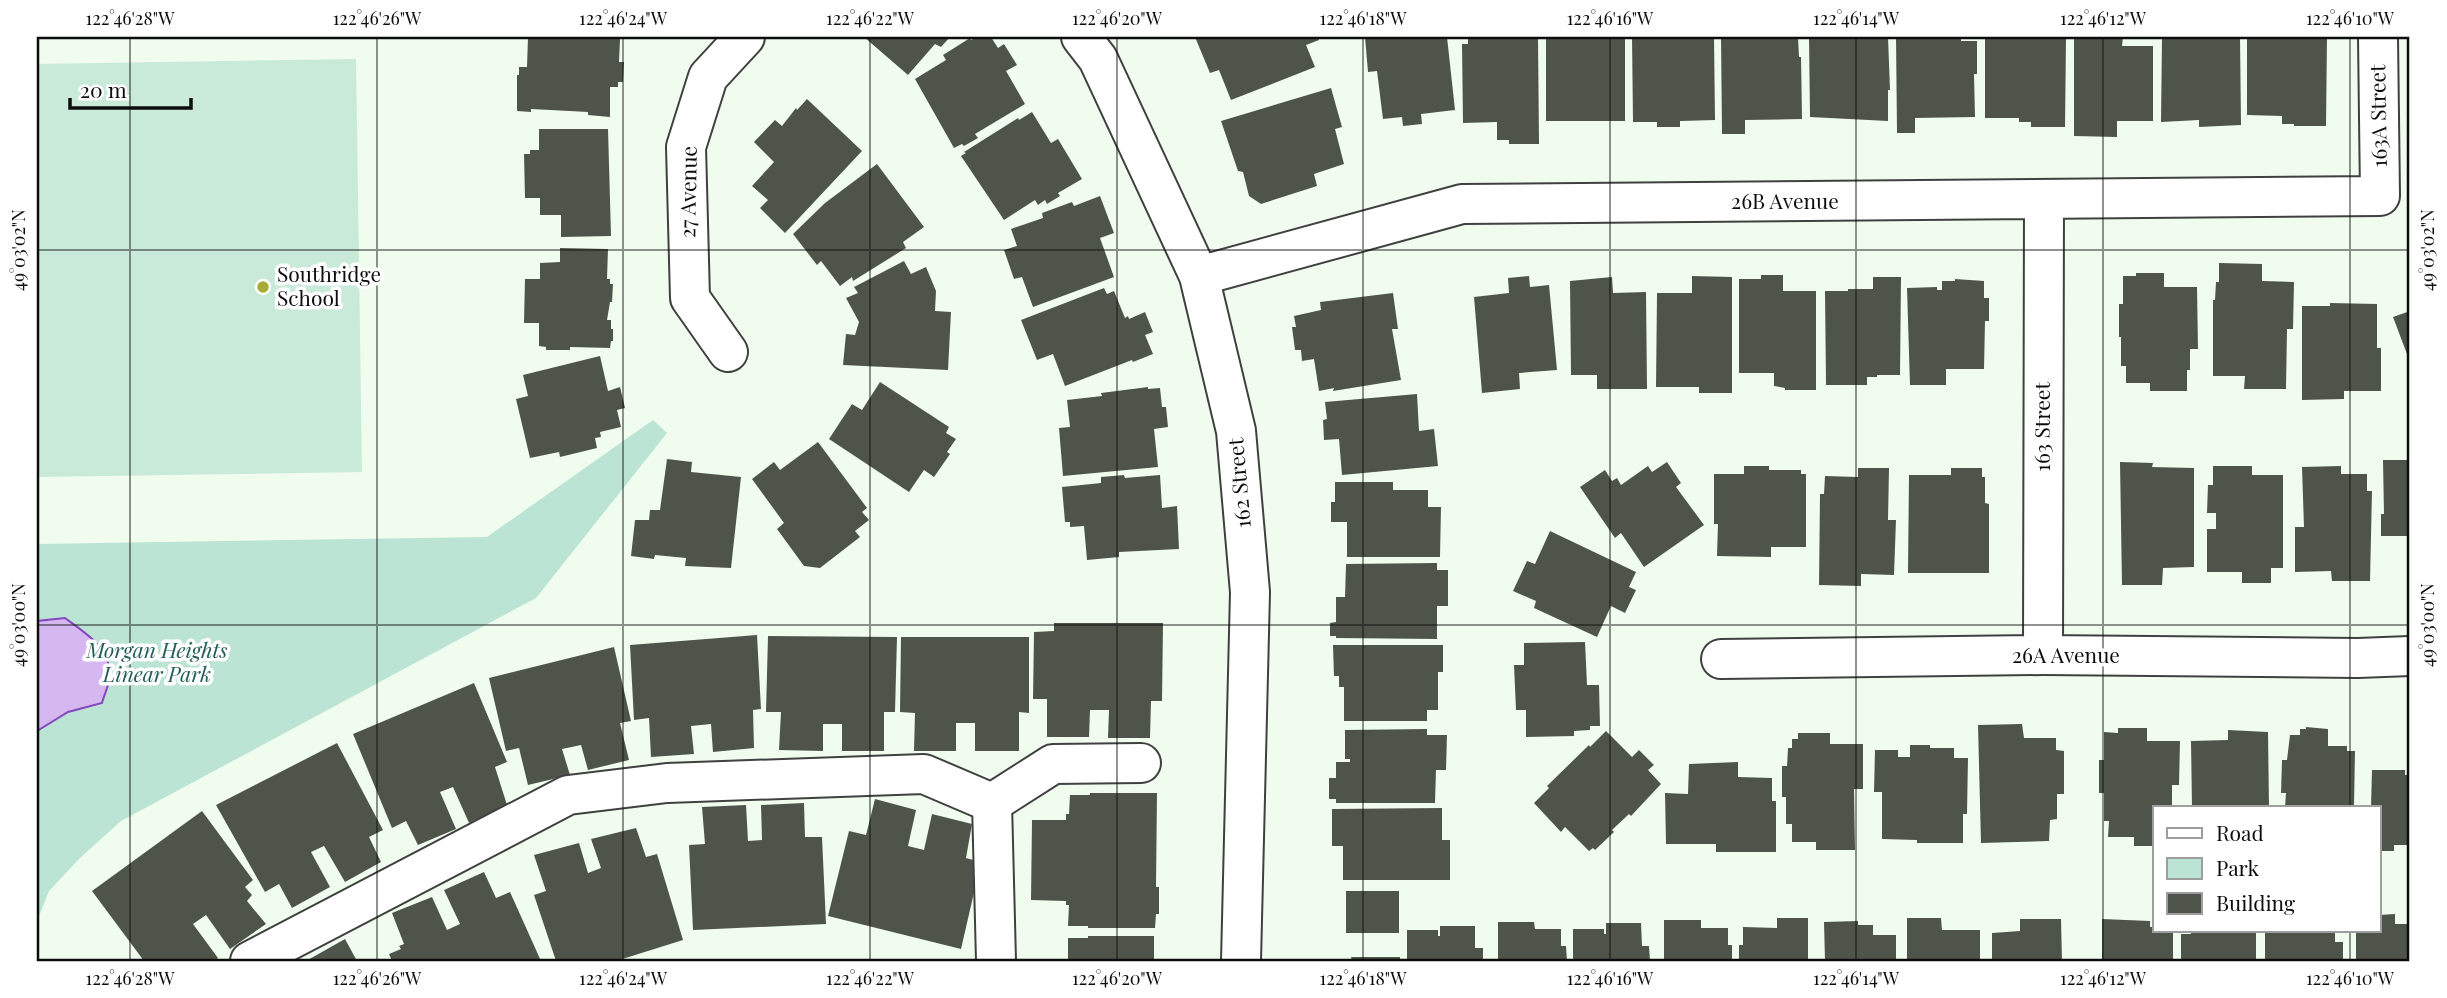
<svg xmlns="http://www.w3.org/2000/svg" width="2447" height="998" font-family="'Playfair Display',serif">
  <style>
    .green { fill: #bce4d4 }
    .pitch { fill: #c9e9d9 }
    .water { fill: #d4b8ef; stroke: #8647bf; stroke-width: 2 }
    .building { fill: #4f544a }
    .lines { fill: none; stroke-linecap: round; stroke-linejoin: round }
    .minor-casing { stroke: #404040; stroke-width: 42 }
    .minor { stroke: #fff; stroke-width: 38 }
    .ticks { fill: none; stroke: #0d0d0d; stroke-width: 2; stroke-opacity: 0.45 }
    .poi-dot { fill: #a4ae34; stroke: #fff; stroke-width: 2.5 }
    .labels { text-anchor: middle; stroke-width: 7; stroke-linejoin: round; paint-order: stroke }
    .street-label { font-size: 21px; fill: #0d0d0d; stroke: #fff }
    .poi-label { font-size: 21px; fill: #0d0d0d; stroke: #fff; text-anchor: start }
    .park-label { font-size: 21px; font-style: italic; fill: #245e59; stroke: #fff }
    .neatline { fill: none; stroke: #0d0d0d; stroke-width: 2.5 }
    .ticks-label { font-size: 18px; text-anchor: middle; fill: #0d0d0d }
  </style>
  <rect width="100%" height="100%" fill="#f0fdee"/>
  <!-- green -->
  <path class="green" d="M653,420L667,433L536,598L121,821L80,858L49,891L37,921V544L487,537Z"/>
  <!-- pitch -->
  <path class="pitch" d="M356,59L362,472L37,477V64Z"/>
  <!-- water -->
  <path class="water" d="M65,618C85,633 110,647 110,675C110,683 104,695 102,703L68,712L37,731V621Z"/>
  <!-- building -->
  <path class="building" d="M528,37L620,39L619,62H624L623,82H618V87H610V117L588,115V112L531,109V112L517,111V75H519V67H527Z
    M864,37H950L941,47L935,44L908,75Z
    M977,37H991L998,48L1004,44L1017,65L1006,71L1025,104L975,134L978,138L964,146L962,144L954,148L915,79L946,60L943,55L970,38L971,40Z
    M1195,37H1318L1319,40L1306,45L1315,67L1231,100L1219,70L1210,73Z
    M1365,37H1447L1455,110L1421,114L1422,124L1403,126L1402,117L1383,119L1377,71L1368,72Z
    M1468,37H1538L1539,144H1509V140H1497V122L1463,123L1462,44H1468Z
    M1546,37H1625V121H1546Z
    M1632,37H1714L1715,120L1680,121V127H1657V122H1633Z
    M1721,37H1798L1799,57H1801L1802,119L1745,120V134H1722Z
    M1809,37H1888L1890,90H1888V121L1810,117Z
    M1896,37H1961V41H1977V74H1974L1975,117L1915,118V133H1897Z
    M1985,37H2066L2065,127H2031V122H2019V118H1985Z
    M2074,37H2123L2122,46H2153V121H2117V137L2074,136Z
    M2162,37H2240L2241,125L2199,127V120L2161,122Z
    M2247,37H2327L2326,126H2294V124H2282V116L2247,115Z
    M1331,88L1342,127L1335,129L1344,164L1314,174L1317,186L1261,204L1249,196L1243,172L1238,171L1221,121Z
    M807,99L862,151L785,233L760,208L768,200L752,186L774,162L754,142L775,120L782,126L796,108L797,110Z
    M1032,112L1051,143L1058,139L1082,179L1058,193L1060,196L1047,204L1045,200L1038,205L1035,200L1004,220L961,156L966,153L964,152L1018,118L1019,120Z
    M539,129H608L611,236L561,237V215H540V198H525L524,154H530V150H539Z
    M877,164L924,227L903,242L906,248L853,281L852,277L840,286L821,261L817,265L793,234L825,203Z
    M1100,196L1114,233L1100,238L1114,277L1033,307L1022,277L1014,279L1004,250L1017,246L1011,229L1043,218L1042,213L1072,202L1074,206Z
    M560,248L608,249L607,279H610V284H613L612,302H610L607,320H611V329H613V341H611L610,348L570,347V350H546V347L539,346V323H524L525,279H540V263L560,262Z
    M904,261L911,274L926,267L936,291L935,311L951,312L948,370L843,365L846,334L855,335L859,322L846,298L858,293L854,287Z
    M2219,263L2262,264V281L2294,282L2293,329H2287L2286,389H2244L2245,376H2213V300H2215L2216,282H2219Z
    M2136,273H2164V287H2197L2198,349H2190V370H2187V391H2150V383H2126V366H2121V337H2119V304H2123V276H2136Z
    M1761,275H1783V291H1816V390H1785V388L1774,386V373H1739V279H1761Z
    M1529,276L1530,287L1549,285L1557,370L1519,373L1520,389L1482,393L1474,297L1509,293L1508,278Z
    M1692,276L1732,277V393H1699V387H1656L1657,293H1692Z
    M1612,277L1613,293L1646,292L1647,389H1597V375H1571L1570,281Z
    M1873,277H1901L1900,375H1877V377H1867V385H1826L1825,291H1848V289H1873Z
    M1955,279L1984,281V298H1989V321H1985L1984,369H1946V385H1910L1907,288L1937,287V290H1942V281H1955Z
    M1104,288L1107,294L1114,291L1125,318L1128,316L1129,319L1145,312L1153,332L1145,335L1153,354L1133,362L1132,360L1065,386L1053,354L1037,360L1021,320Z
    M1393,293L1398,329H1392L1401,380L1333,391L1334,388L1319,391L1314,359L1302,361L1301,350H1295L1292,327H1296L1294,316L1321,310L1320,302Z
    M2330,303L2377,304V348H2381V391H2344V399L2302,400V306H2330Z
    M2410,311V362L2393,317Z
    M600,356L608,391L620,387L625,408L617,410L621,427L600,432L601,437L595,438L597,448L560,457L559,452L530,458L516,399L528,396L523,375Z
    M880,382L949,427L946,433L956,439L947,452L950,454L934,477L924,470L909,492L829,439L852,404L862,410Z
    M1148,387V389L1160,388L1162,407H1166L1168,427L1154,429L1158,467L1063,476L1059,428L1070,427L1067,400L1102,396L1101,393Z
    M1417,394L1419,431L1434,429L1438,466L1342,475L1339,439L1324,440L1323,420L1327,419L1325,402Z
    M818,442L867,508L862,512L869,520L855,531L860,537L820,568L804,566L777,529L784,523L752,479L774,462L780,470Z
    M667,459L692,462L691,472L741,477L731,568L685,566L686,558L655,555L654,559L631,556L635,520H649L650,510H660Z
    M2383,460H2410V536H2381V514H2384Z
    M1667,462L1681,483L1676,487L1704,525L1644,567L1621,533L1615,538L1580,487L1605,470L1612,481L1617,478L1621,485L1648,466L1652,472Z
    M2120,462L2153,463L2152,467L2194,468V567L2163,568L2162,585H2122Z
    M1744,466H1769V470H1801V474H1806V547H1771V557L1717,556L1718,524H1714V474H1744Z
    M2213,466H2252V475H2283V568H2271V583H2242V572H2207V529H2216V513H2207L2208,485H2213Z
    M2341,466V474H2367V491H2372L2370,581H2332L2331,571L2295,572V527H2304L2302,467Z
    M1858,468H1889L1888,520H1896L1894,575L1861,574V586L1819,585L1820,494H1824L1825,476L1858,477Z
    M1951,468H1982V477H1985V503L1989,504V573H1908L1909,475H1951Z
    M1124,475L1125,478L1160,475L1162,508L1177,506L1179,549L1119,552V557L1087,560L1084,526L1070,527V522H1065L1062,487L1101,483V477Z
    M1335,482H1393V490H1428V507H1441L1440,557H1347V522H1331V502H1335Z
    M1550,531L1636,572L1629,587L1636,590L1625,613L1611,606L1597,637L1534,608L1536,601L1513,591L1527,561L1535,564Z
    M1437,563V570H1448V606H1437V639L1336,638V636H1330V623L1336,622V597H1345L1346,564Z
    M1054,623H1163L1162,701H1151L1150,738H1108L1109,710H1090L1089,737H1047V699H1033L1034,632L1054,631Z
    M757,635L761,709L753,710L754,748L713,752L711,724L691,726L694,754L651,757L649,718L634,720L630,645Z
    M768,636L897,637L895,712H884V751H842V724H823V751L779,750L781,712H766Z
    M901,637H1029V713L1019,712V751H975V723H956V751H914L915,713L900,712Z
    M1585,642L1587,685H1599L1600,726H1590V730L1574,731V736L1526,737V710H1516L1514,665H1524V643Z
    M1333,645H1443V672H1438V710H1427V721H1344V687H1339V676H1334Z
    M614,647L631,721L620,723L629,760L588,770L581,745L562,749L570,775L528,785L519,748L506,751L489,678Z
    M474,683L507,762L495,767L507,805L469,823L453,787L440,792L456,829L418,845L406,821L392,828L353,734Z
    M2022,724L2024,738H2056V750L2064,751V794H2057V819L2050,820L2049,841L1981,843L1978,725Z
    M2306,727L2328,729V746H2347V751H2355L2354,807H2285L2286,793H2281L2282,760H2287L2290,735H2300V729H2306Z
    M2118,728H2147V741H2180L2179,785H2172V807H2155V846H2134V837H2108L2109,821H2104V793H2099V760H2104V732L2118,733Z
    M1427,729V735H1447L1446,770H1436L1435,803H1336V799H1329V778H1336V762H1350V759H1345V730Z
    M2228,730L2268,732L2269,807H2192L2191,741L2228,740Z
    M1606,731L1632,757L1639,750L1654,765L1648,770L1661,784L1631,816L1629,814L1612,830L1614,832L1595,850L1593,848L1589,851L1565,827L1561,832L1534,803L1549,788L1547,786L1589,745L1590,747Z
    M1798,733H1830V744H1863V789H1854L1855,850H1816V842H1792V824H1786V797H1782V766H1787L1788,748H1792V739H1798Z
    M337,743L383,830L369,837L381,862L345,882L324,846L311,852L330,887L292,908L279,884L265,892L216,805Z
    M1910,745H1930V748H1954V758H1968L1967,814H1963V843H1917V840L1882,839V792H1874L1875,750H1898V757H1910Z
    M1738,762V777L1772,778V801H1776V852H1716V844H1666L1665,793L1688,794L1689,764Z
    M2372,770H2405V775H2410V845H2394V851H2379V807H2371Z
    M1090,793H1157L1156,887H1159V914H1156L1155,928H1088V926H1068L1069,905H1066V901L1031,900L1032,820H1066V814H1069L1070,795H1090Z
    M875,799L916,810L908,846L924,850L932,814L972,824L966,858L981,862L961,949L828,916L849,831L866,835Z
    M804,803L805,837H822L826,924L693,930L689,845L705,844L702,807L746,805L748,841L762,840L761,805Z
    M1442,808V840H1450V880H1343V846H1332V809Z
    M202,811L253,880L245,887L252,895L247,901L266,924L230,949L206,915L193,924L218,958L214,961H144L92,891Z
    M636,828L646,857L657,854L683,940L616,961H556L534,895L546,891L534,855L579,843L588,873L601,868L591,839Z
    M484,872L496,898L510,892L541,961H392L389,954L401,949L399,946L404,944L392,913L432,897L447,930L460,924L444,890Z
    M1346,891H1399V933H1346Z
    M2395,914V924H2410V961H2356V930H2379V915Z
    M1777,918H1808V961H1739V945H1743V927L1777,928Z
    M1907,918H1941L1942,930H1980V961H1907Z
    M2020,919H2061L2062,961H1992V933L2020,931Z
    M2102,919L2150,921V927H2155V930H2169V932H2173V961H2102Z
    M1664,920H1701V928H1728V945H1732V961H1664Z
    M1858,921V925H1873V935H1896V961H1825L1824,922Z
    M1498,922H1534L1535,929H1561V946H1566L1567,961H1498Z
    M1606,923H1641L1642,946H1649L1650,961H1573V929H1604V934H1606Z
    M1440,926H1475V948H1483V961H1407V930H1438V936H1440Z
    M2191,930H2256V961H2181V934H2191Z
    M2265,930H2335V942H2343V961H2265Z
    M1088,936H1154V961H1068V938H1088Z
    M345,939L357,961H306Z
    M1351,957H1400V961H1352Z"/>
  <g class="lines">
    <defs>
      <path id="minor" d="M1081,37L1098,59L1199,276L1236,431L1250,592L1241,961
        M1199,276L1462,204L2380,196L2378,37
        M728,352L690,298L686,147L708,77L745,37
        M2043,655L2044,200
        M1721,659L2043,655L2358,658L2410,656
        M992,803L996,961
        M250,961L568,795L667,783L924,774L992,803L1053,764L1141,763"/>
    </defs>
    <!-- minor casing -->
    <use href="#minor" class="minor-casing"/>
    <!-- minor -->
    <use href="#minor" class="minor"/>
  </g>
  <!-- ticks -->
  <path class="ticks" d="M130,37V961M377,37V961M623,37V961M870,37V961M1117,37V961M1363,37V961M1610,37V961M1856,37V961M2103,37V961M2350,37V807M37,250H2410M37,625H2410M2350,930V961"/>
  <!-- markers -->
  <circle class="poi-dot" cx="263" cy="287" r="7"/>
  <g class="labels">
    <!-- street labels -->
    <g class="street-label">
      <text transform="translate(2379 116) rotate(-91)" y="7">163A Street</text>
      <text transform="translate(689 192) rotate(-89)" y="7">27 Avenue</text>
      <text x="1785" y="209">26B Avenue</text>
      <text transform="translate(2043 427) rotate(-90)" y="7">163 Street</text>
      <text transform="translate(1240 483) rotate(-95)" y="7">162 Street</text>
      <text x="2066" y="663">26A Avenue</text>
    </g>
    <!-- poi labels -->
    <g class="poi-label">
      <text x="277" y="282">Southridge<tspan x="277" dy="24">School</tspan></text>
    </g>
    <!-- park labels -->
    <g class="park-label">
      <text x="157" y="658">Morgan Heights<tspan x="157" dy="24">Linear Park</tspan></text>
    </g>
  </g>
  <!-- border -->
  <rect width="2447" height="998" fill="none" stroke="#ffffff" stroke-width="77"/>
  <!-- legend -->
  <rect x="2153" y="806" width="228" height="126" fill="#ffffff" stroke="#9e9e9e" stroke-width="2"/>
  <rect x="2167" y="828" width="35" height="10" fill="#ffffff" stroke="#9e9e9e" stroke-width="2"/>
  <text x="2216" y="841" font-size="21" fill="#0d0d0d">Road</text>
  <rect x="2167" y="858" width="35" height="21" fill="#bce4d4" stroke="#9e9e9e" stroke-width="2"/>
  <text x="2216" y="876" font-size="21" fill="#0d0d0d">Park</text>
  <rect x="2167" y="893" width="35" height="21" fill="#4f544a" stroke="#9e9e9e" stroke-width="2"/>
  <text x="2216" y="911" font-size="21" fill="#0d0d0d">Building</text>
  <!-- scale -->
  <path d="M70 98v10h121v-10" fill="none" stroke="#0d0d0d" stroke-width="3.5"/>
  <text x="80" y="98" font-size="21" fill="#0d0d0d" stroke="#ffffff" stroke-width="5" paint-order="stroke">20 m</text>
  <rect x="38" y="38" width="2370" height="922" class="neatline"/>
  <g class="ticks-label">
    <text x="130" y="25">122°46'28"W</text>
    <text x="377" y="25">122°46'26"W</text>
    <text x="623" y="25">122°46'24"W</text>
    <text x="870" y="25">122°46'22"W</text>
    <text x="1117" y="25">122°46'20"W</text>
    <text x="1363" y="25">122°46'18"W</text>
    <text x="1610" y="25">122°46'16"W</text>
    <text x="1856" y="25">122°46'14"W</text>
    <text x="2103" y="25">122°46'12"W</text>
    <text x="2350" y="25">122°46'10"W</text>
    <text transform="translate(19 250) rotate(-90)" y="6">49°03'02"N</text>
    <text transform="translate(2428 250) rotate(-90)" y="6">49°03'02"N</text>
    <text transform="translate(19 625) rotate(-90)" y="6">49°03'00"N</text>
    <text transform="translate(2428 625) rotate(-90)" y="6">49°03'00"N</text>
    <text x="130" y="985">122°46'28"W</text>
    <text x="377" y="985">122°46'26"W</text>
    <text x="623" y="985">122°46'24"W</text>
    <text x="870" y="985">122°46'22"W</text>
    <text x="1117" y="985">122°46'20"W</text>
    <text x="1363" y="985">122°46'18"W</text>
    <text x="1610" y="985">122°46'16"W</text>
    <text x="1856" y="985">122°46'14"W</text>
    <text x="2103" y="985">122°46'12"W</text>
    <text x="2350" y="985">122°46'10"W</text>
  </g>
</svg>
